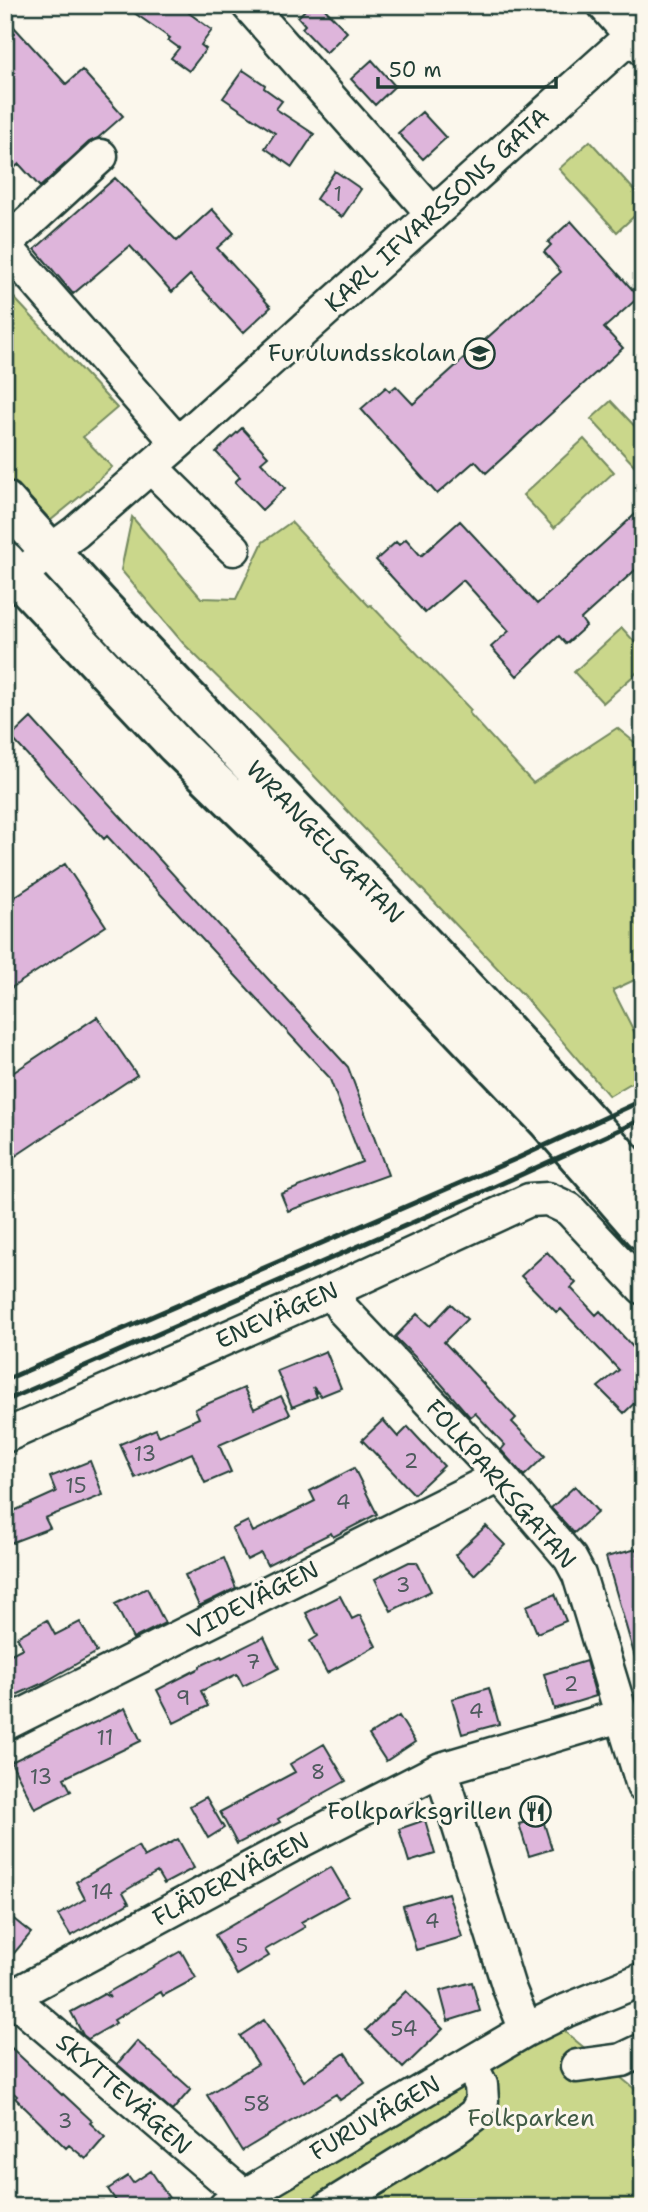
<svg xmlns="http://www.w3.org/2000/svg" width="648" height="2212" font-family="'Shantell Sans',sans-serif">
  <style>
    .green { fill: #cad78b; stroke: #748a60; stroke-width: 2 }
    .building { fill: #deb5db; stroke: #1f3d34; stroke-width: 2 }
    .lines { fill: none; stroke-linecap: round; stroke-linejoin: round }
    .minor-casing { stroke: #1f3d34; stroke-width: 37 }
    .major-casing { stroke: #1f3d34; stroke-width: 44 }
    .minor { stroke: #fbf7ec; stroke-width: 32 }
    .major { stroke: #fbf7ec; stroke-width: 38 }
    .rail { stroke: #1f3d34; stroke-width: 5 }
    .labels { text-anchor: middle; stroke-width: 6; stroke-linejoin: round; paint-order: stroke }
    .number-label { font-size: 21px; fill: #4f5b5e }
    .street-label { font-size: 24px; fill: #1f3d34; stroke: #fbf7ec }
    .poi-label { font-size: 24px; fill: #1f3d34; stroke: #fbf7ec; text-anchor: end }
    .park-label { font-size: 24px; fill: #415c45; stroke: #fbf7ec }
  </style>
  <rect width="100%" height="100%" fill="#fbf7ec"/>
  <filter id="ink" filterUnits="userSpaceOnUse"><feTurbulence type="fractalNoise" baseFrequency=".0143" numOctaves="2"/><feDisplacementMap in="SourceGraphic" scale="14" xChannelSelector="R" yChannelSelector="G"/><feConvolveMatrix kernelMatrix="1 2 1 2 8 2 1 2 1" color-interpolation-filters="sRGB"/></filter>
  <g filter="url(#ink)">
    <!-- green -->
    <path class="green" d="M590,141L643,200V208L617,232L559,169Z
      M5,288L117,408L83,437L112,467L88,490L40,529L5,489Z
      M611,401L643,435V457L634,465L591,419Z
      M584,439L614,472L554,528L523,495Z
      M132,517L201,598L236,599L263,542L291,522L369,606L371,605L471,710L469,713L533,783L617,728L643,749V976L613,990L643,1049V1076L609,1096L523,995L259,718L183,643L121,570Z
      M622,628L643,651V667L603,703L574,672Z
      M554,2023L636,2090L643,2097V2207H211Z"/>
    <!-- building -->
    <path class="building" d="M123,5H195L189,13L212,30L201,45L206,49L189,71L171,58L179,48L168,40L170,38Z
      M310,5H321L347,32L326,53L302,28L305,25L298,17Z
      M5,17L66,84L82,70L123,116L98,138L89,142L40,187L19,164L5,176Z
      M372,60L395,86L375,105L351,79Z
      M243,70L265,85L264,88L282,101L276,109L314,134L292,167L265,148L275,133L223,98Z
      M422,112L446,138L423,159L398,133Z
      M335,171L361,189L342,217L316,199Z
      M115,178L177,241L212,209L234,233L217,248L271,307L243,333L190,275L172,292L130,246L73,294L35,249Z
      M571,221L639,297L604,328L623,348L486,473L475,461L437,494L361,409L386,387L390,391L396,386L413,404L561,272L544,252L551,245L548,242Z
      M242,428L268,456L261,462L285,488L262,510L235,482L240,477L216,452Z
      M643,507V563L581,619L586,626L566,644L559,636L517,676L491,647L509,631L463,580L425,613L376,560L396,542L399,545L406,539L421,556L460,521L537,604Z
      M31,718L348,1067L388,1175L288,1211L281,1194L362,1162L329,1077L107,836L104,839L11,737Z
      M65,864L106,926L5,992V903Z
      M97,1017L137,1075L5,1163V1078Z
      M547,1252L576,1283L571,1288L596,1315L600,1311L643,1358V1395L624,1413L598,1387L619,1370L561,1309L557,1313L521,1276Z
      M451,1304L467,1319L444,1342L516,1418L512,1422L545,1456L524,1476L501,1450L505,1445L475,1413L470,1417L438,1380L395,1337L417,1314L430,1326Z
      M326,1351L341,1388L321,1396L313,1387L317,1397L292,1407L277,1371Z
      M244,1388L254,1409L281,1396L290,1414L219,1445L231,1472L205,1483L192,1453L135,1478L120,1444L156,1429L159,1436L199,1418L195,1409Z
      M383,1420L398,1437L408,1427L444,1466L414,1494L362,1440Z
      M90,1461L103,1495L45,1518L50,1528L5,1545V1515L56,1492L50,1477Z
      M354,1468L377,1514L333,1537L331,1533L267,1565L261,1553L247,1560L232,1529L248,1521L253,1532L315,1501L310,1491Z
      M575,1486L598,1512L574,1533L551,1508Z
      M486,1526L505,1545L474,1575L455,1555Z
      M637,1549L643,1571V1663L637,1664L606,1557Z
      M224,1558L236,1588L199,1606L185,1575Z
      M409,1562H417L431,1591L391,1611L375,1579Z
      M147,1588L165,1623L133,1639L115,1604Z
      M555,1594L566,1621L537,1633L526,1606Z
      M340,1596L352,1619L360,1615L376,1646L327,1673L310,1641L318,1636L306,1613Z
      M47,1620L55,1635L80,1622L97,1652L43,1683L5,1700V1657L23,1648L17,1637Z
      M264,1637L279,1668L243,1686L237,1674L201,1691L208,1706L174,1723L157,1690L200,1668V1666L221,1656L222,1658Z
      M586,1661L596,1696L554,1709L544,1674Z
      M489,1688L499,1724L462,1734L452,1699Z
      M125,1708L141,1741L64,1778L71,1791L35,1809L11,1762Z
      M399,1716L415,1742L386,1761L369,1735Z
      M324,1744L346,1781L278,1819L280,1822L237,1844L220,1812L295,1772L290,1764Z
      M206,1797L224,1828L208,1838L190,1806Z
      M542,1817L552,1849L529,1856L519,1824Z
      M425,1820L435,1854L409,1862L399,1829Z
      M178,1839L194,1868L164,1884L157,1872L123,1892L129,1903L71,1936L58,1915L85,1899L76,1882L138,1846L144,1857Z
      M331,1867L348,1896L301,1922L305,1927L265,1950L269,1956L237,1975L215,1935Z
      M448,1893L462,1937L416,1950L403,1906Z
      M5,1912L31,1933L5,1964Z
      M181,1951L196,1978L163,1996L161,1992L114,2020L116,2023L88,2039L83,2035L71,2012L104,1994L110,1998L107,1993Z
      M472,1982L480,2011L448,2021L440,1991Z
      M406,1991L443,2029L403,2068L366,2030Z
      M264,2020L304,2081L345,2053L365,2083L340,2100L336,2094L242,2151L207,2095L258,2064L240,2036Z
      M137,2041L191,2089L172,2111L117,2064Z
      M5,2042L62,2095L63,2094L92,2121L90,2123L105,2137L86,2159L69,2145L66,2148L15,2098L17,2096L5,2085Z
      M151,2171L175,2207H120L108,2189L128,2176L133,2183Z"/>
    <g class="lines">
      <defs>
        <path id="minor" d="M248,5L432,213
          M604,5L643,49
          M5,244L101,156
          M5,246L178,443
          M151,467L234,549
          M5,587L50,551L76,532L178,443L631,36L643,21
          M332,1291L343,1310L500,1476L570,1558L579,1575L643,1786
          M5,1436L332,1291L529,1200L548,1199L569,1209L643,1288
          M5,1724L500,1476
          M441,1769L509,1988L526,2030
          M5,1992L243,2195
          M5,2000L293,1845L441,1769L620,1716
          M577,2066L622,2060L643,2050
          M225,2207L526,2030L565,2011L643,1979
          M329,2207L455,2129L475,2114L482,2101L481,2085L470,2063"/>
        <path id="major" d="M5,501C212,734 439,949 643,1184
          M5,561L18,577L176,745L356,920L548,1121L643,1230"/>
      </defs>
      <!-- minor casing -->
      <use href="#minor" class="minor-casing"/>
      <!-- major casing -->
      <use href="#major" class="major-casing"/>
      <!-- minor -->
      <use href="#minor" class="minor"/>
      <!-- major -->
      <use href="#major" class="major"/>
      <!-- rail -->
      <path class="rail" d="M5,1380L518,1158L643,1100
        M5,1401L496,1186L643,1119"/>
    </g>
  </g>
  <!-- icons -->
  <defs>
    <symbol id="school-ring" viewBox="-11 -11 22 22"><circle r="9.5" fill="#fbf7ec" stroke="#1f3d34" stroke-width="1.5"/><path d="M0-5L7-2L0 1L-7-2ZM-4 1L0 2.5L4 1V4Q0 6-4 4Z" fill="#1f3d34"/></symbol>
    <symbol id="restaurant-ring" viewBox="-11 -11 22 22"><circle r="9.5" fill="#fbf7ec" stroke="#1f3d34" stroke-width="1.5"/><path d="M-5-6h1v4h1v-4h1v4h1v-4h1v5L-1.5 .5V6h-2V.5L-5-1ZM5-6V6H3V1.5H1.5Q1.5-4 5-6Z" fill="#1f3d34"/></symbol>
  </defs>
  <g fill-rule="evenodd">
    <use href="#school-ring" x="462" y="336" width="35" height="35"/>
    <use href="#restaurant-ring" x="518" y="1794" width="35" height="35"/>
  </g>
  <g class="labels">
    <!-- number labels -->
    <g class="number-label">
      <text x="338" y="201">1</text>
      <text x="145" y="1461">13</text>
      <text x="411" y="1468">2</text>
      <text x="76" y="1493">15</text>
      <text x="343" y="1509">4</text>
      <text x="403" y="1592">3</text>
      <text x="253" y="1669">7</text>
      <text x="571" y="1691">2</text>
      <text x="183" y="1705">9</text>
      <text x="476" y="1718">4</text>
      <text x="105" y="1745">11</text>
      <text x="318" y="1779">8</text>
      <text x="41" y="1784">13</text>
      <text x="102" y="1899">14</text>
      <text x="432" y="1928">4</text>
      <text x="242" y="1953">5</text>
      <text x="404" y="2036">54</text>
      <text x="257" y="2111">58</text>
      <text x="65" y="2128">3</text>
    </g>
    <!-- street labels -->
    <g class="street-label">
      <text transform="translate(437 210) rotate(-42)" y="8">KARL IFVARSSONS GATA</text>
      <text transform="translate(325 842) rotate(46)" y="8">WRANGELSGATAN</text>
      <text transform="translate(277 1315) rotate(-24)" y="8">ENEVÄGEN</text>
      <text transform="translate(501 1484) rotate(49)" y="8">FOLKPARKSGATAN</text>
      <text transform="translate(253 1600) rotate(-27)" y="8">VIDEVÄGEN</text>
      <text transform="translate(231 1879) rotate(-28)" y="8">FLÄDERVÄGEN</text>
      <text transform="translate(124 2094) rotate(41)" y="8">SKYTTEVÄGEN</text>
      <text transform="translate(375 2118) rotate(-30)" y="8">FURUVÄGEN</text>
    </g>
    <!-- poi labels -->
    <g class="poi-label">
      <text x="456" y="361">Furulundsskolan</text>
      <text x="512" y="1819">Folkparksgrillen</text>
    </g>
    <!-- park labels -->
    <g class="park-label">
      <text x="531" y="2126">Folkparken</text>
    </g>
  </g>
  <!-- margin -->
  <rect width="648" height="2212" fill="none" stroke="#fbf7ec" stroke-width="28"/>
  <rect x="14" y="14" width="620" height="2184" fill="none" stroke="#1f3d34" stroke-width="2.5" filter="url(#ink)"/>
  <!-- scale -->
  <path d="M378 77v10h178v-10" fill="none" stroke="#1f3d34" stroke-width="3.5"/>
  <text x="389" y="77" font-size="21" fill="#1f3d34" stroke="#fbf7ec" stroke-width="5" paint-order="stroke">50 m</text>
</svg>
